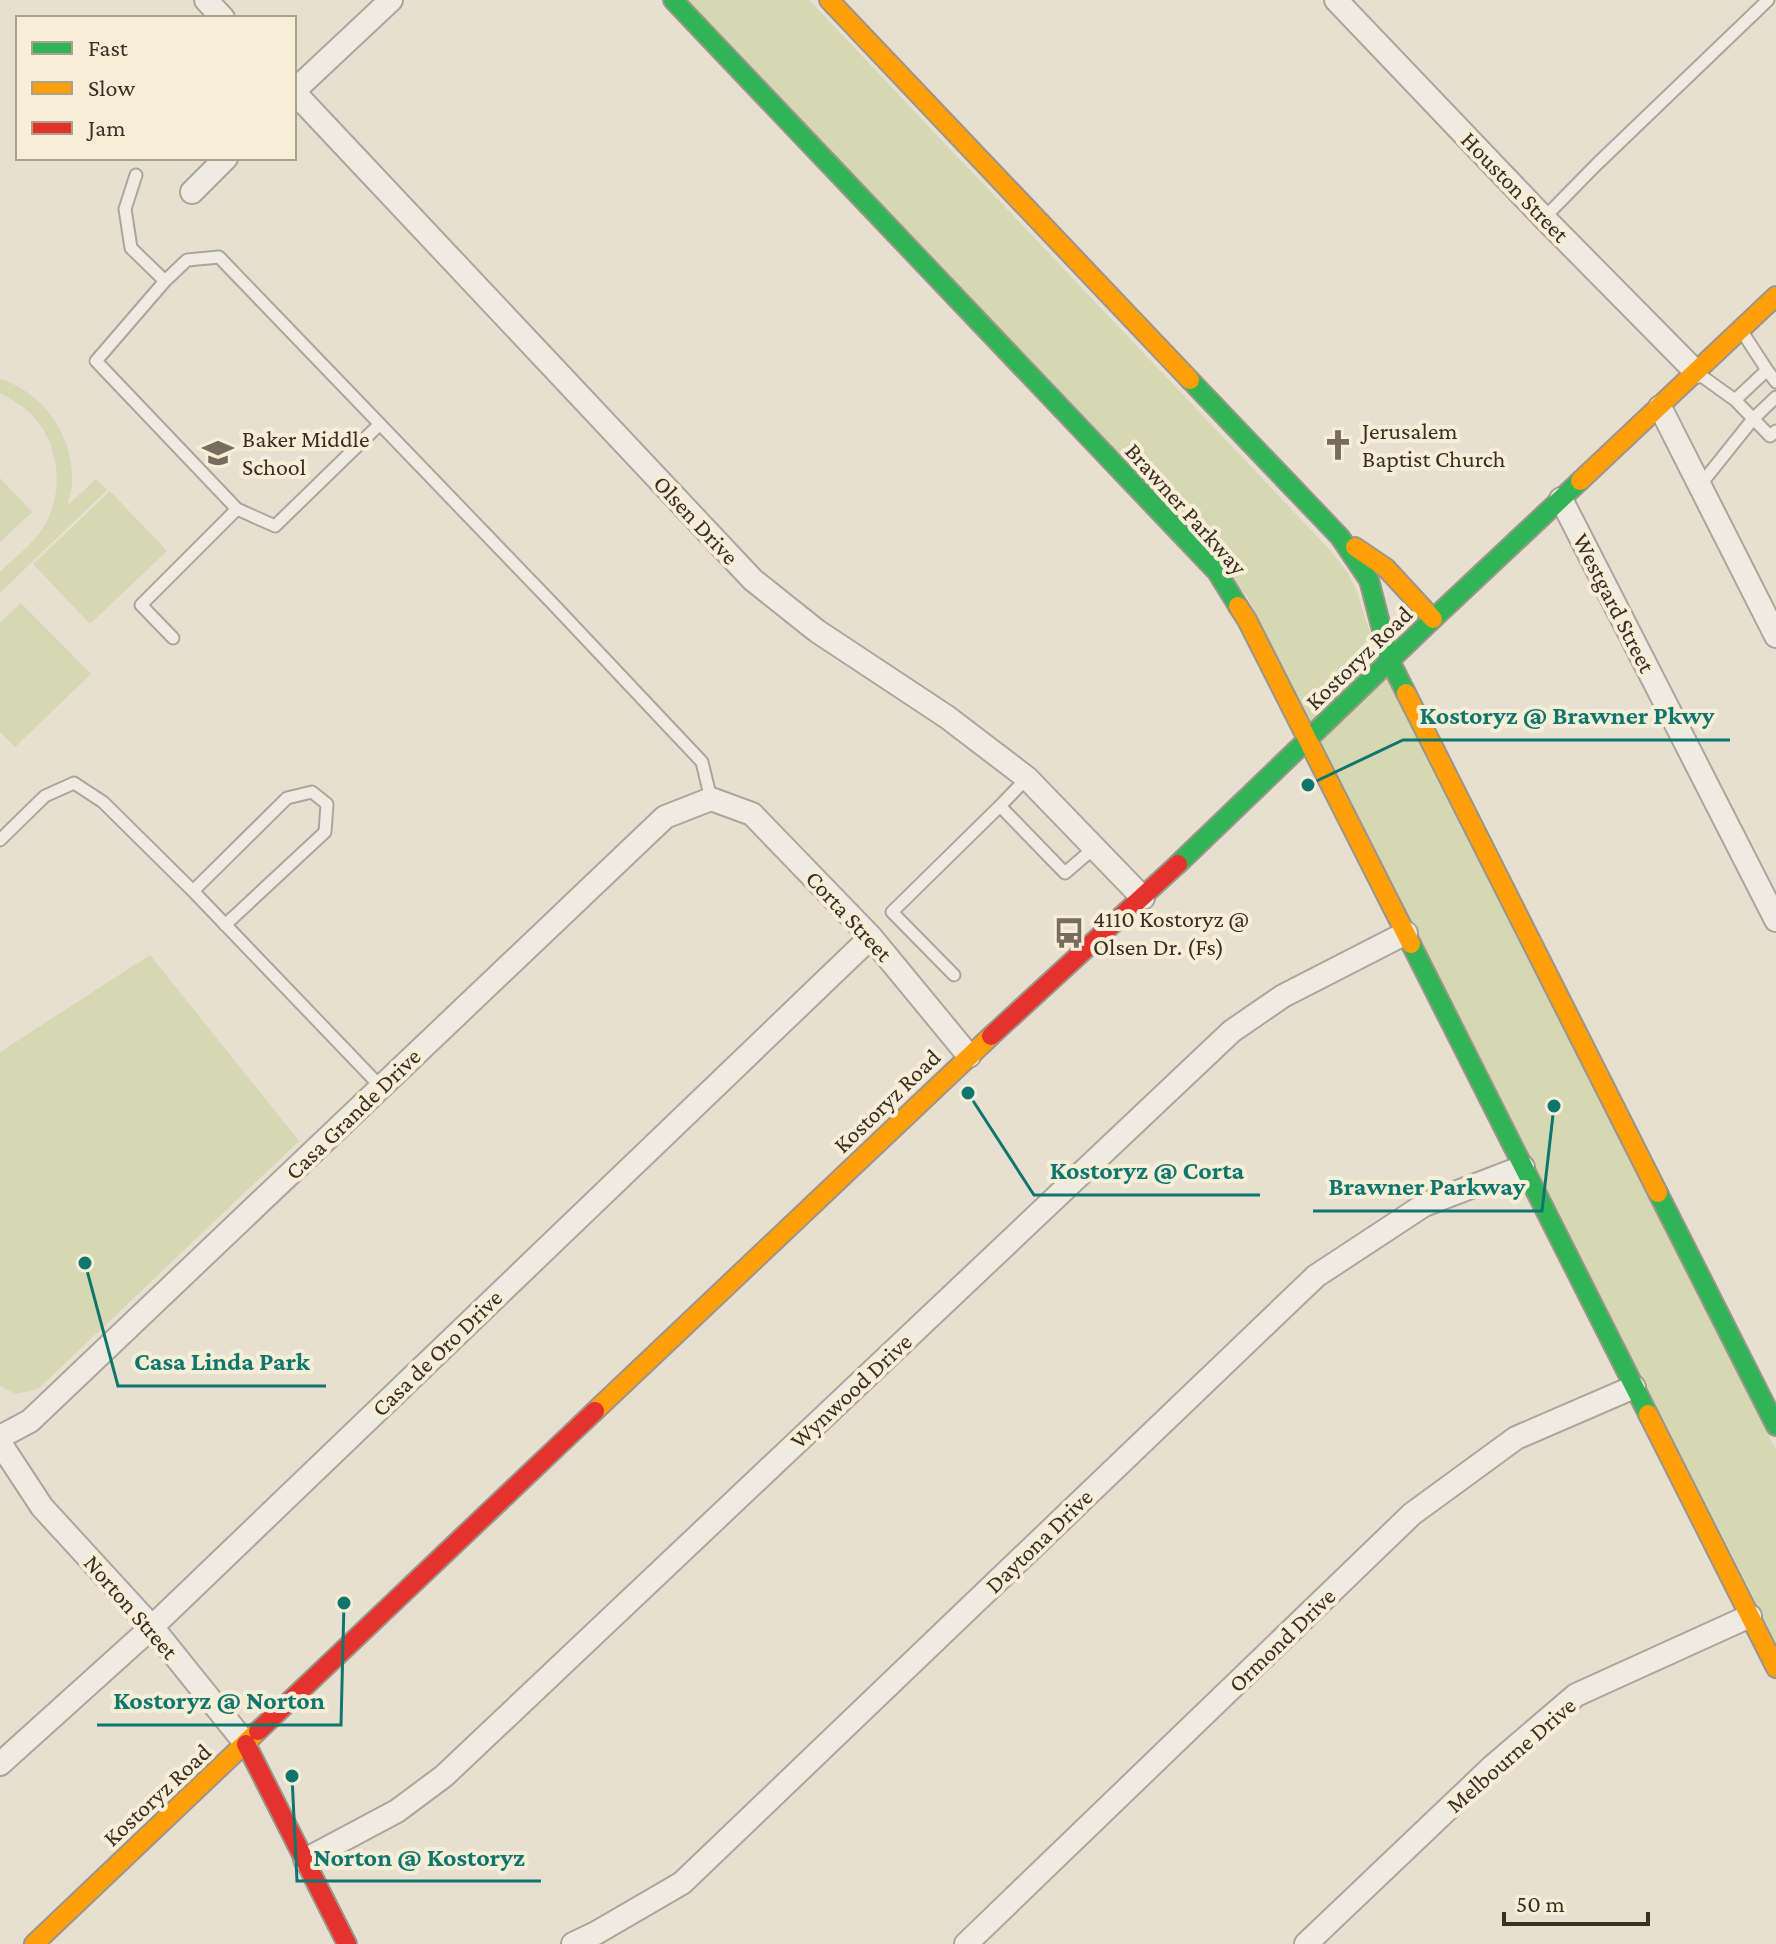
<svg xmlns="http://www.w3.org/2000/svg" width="1776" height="1944" font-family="'Crimson Pro',serif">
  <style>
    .green { fill: #d6d7b3 }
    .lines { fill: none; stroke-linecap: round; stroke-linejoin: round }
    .lane-casing { stroke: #ada599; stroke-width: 15 }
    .street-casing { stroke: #ada599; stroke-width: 26 }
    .fast-casing { stroke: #9c958a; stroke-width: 22 }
    .slow-casing { stroke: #9c958a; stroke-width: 22 }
    .jam-casing { stroke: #9c958a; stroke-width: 22 }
    .lane { stroke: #efebe3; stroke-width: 11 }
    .street { stroke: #efebe3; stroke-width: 22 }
    .fast { stroke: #30b455; stroke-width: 18 }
    .slow { stroke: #ff9f0a; stroke-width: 18 }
    .jam { stroke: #e5322d; stroke-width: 18 }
    .labels { text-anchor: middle; stroke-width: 8; stroke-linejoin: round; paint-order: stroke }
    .street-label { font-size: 24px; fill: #3d2e20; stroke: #f7eed8 }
    .poi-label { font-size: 24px; fill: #3d2e20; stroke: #f7eed8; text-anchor: start }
    .leader { fill: none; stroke: #0f766e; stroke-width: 3 }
    .callout-dot { fill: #0f766e; stroke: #f7eed8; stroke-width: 3 }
    .callout-label { font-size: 26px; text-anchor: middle; font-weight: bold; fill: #0f766e; stroke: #f7eed8; stroke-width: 8; stroke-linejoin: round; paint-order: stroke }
  </style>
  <rect width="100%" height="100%" fill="#e7e0d1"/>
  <!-- green -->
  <path class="green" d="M687,0H809L1330,550L1348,573L1357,592L1370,633L1399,703L1776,1450V1642L1247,596Z
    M0,379C46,393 75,439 72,486C71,492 69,499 68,505L96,479L107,490L0,593V572C14,558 32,545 43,528C65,493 60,443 31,414C22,405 11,399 0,393Z
    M0,478L32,512L0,542Z
    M110,491L167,551L90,624L33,564Z
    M21,603L91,674L15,747L0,732V623Z
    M150,955L299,1141L38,1389L16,1394L0,1386V1052Z"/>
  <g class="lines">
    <defs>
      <path id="lane" d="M136,175L125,209L131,248L165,281
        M1544,218L1597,164L1768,0
        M1741,330L1767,370
        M1696,372L1735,400L1767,370L1776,382
        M1735,400L1770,436L1776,431
        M380,424L275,526L237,509L96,361L165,281L187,260L219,257L553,604L702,762L711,799
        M1701,484L1753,419L1776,397
        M173,638L141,605L237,509
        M1000,806L1027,778
        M0,840L45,796L74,783L103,802L193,891L381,1087
        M193,891L287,798L312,792L327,804L325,832L225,925
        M954,975L892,912L1000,806L1065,873L1094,848"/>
      <path id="street" d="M206,0L223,18
        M1336,0L1544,218L1696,372
        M294,91L391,0
        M294,92L753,580L817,631L947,717L1027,778L1143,898
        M192,192L226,158
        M1660,407L1776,636
        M1561,499L1776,920
        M0,1437L30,1421L665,817L711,799L752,814L871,937L969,1056
        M0,1443L42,1507L152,1627L246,1744
        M0,1764L152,1627L871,937
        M305,1860L397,1811L444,1776L1232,1031L1283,996L1406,933
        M573,1944L596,1933L682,1883L1316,1276L1424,1205L1523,1167
        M966,1944L1412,1514L1516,1438L1634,1387
        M1306,1944L1493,1766L1576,1695L1750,1616"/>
      <path id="fast" d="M673,0L1217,572L1238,606
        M1190,380L1340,537L1369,580L1390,661L1406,693
        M1178,864L1433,619L1580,481
        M1411,944L1648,1414
        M1658,1193L1776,1426"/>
      <path id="slow" d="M829,0L1190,380
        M1580,481L1776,296
        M1355,547L1386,568L1433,619
        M1238,606L1247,620L1411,944
        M1406,693L1658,1193
        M595,1411L991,1036
        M1648,1414L1776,1668
        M34,1944L258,1731"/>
      <path id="jam" d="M991,1036L1178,864
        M258,1731L595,1411
        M246,1744L347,1944"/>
    </defs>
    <!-- lane casing -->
    <use href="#lane" class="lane-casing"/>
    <!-- street casing -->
    <use href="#street" class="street-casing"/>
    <!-- fast casing -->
    <use href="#fast" class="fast-casing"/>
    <!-- slow casing -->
    <use href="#slow" class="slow-casing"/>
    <!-- jam casing -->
    <use href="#jam" class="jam-casing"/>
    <!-- lane -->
    <use href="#lane" class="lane"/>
    <!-- street -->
    <use href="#street" class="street"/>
    <!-- fast -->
    <use href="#fast" class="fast"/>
    <!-- slow -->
    <use href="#slow" class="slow"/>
    <!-- jam -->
    <use href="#jam" class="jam"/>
  </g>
  <!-- icons -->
  <defs>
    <symbol id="church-bare" viewBox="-9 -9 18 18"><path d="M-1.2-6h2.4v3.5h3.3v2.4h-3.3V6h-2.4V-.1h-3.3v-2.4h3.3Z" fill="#786c5e" stroke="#f7eed8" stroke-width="2.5" paint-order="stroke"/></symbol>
    <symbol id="school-bare" viewBox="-9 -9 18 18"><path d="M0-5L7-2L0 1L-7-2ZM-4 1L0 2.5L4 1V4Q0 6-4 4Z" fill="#786c5e" stroke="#f7eed8" stroke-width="2.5" paint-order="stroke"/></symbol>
    <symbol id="bus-bare" viewBox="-9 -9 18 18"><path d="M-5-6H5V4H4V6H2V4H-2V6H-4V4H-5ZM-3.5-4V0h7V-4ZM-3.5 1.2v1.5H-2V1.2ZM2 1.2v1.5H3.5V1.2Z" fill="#786c5e" stroke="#f7eed8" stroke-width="2.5" paint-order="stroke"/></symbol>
  </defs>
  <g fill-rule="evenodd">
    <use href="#church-bare" x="1316" y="423" width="44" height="44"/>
    <use href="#school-bare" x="196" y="431" width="44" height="44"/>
    <use href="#bus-bare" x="1047" y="911" width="44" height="44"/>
  </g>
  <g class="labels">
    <!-- street labels -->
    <g class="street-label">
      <text transform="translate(1515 187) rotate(46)" y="8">Houston Street</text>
      <text transform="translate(1186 509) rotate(48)" y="8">Brawner Parkway</text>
      <text transform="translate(696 520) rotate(47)" y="8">Olsen Drive</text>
      <text transform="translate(1614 603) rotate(63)" y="8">Westgard Street</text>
      <text transform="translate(1359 658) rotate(-44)" y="8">Kostoryz Road</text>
      <text transform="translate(849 916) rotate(47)" y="8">Corta Street</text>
      <text transform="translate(887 1101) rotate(-44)" y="8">Kostoryz Road</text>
      <text transform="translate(353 1114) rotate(-44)" y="8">Casa Grande Drive</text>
      <text transform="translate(437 1353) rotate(-44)" y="8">Casa de Oro Drive</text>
      <text transform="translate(851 1391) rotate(-43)" y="8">Wynwood Drive</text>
      <text transform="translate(1039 1541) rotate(-44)" y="8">Daytona Drive</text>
      <text transform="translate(131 1607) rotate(49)" y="8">Norton Street</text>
      <text transform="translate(1282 1640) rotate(-44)" y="8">Ormond Drive</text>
      <text transform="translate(1511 1755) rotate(-41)" y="8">Melbourne Drive</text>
      <text transform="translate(157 1795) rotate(-43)" y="8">Kostoryz Road</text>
    </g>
    <!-- poi labels -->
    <g class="poi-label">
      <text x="1362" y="439">Jerusalem<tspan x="1362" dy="28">Baptist Church</tspan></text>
      <text x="242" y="447">Baker Middle<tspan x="242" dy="28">School</tspan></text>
      <text x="1093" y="927">4110 Kostoryz @<tspan x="1093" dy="28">Olsen Dr. (Fs)</tspan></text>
    </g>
  </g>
  <!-- callouts -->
  <path class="leader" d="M1308 785L1403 740H1730M968 1093L1034 1195H1260M1554 1106L1542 1211H1313M85 1263L118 1386H326M344 1603L341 1725H97M292 1776L297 1881H541"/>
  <g class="callout-dot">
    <circle cx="1308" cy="785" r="8"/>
    <circle cx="968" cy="1093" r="8"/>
    <circle cx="1554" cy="1106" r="8"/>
    <circle cx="85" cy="1263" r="8"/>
    <circle cx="344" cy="1603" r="8"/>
    <circle cx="292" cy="1776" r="8"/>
  </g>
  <g class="callout-label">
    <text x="1567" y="724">Kostoryz @ Brawner Pkwy</text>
    <text x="1147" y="1179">Kostoryz @ Corta</text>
    <text x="1427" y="1195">Brawner Parkway</text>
    <text x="222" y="1370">Casa Linda Park</text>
    <text x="219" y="1709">Kostoryz @ Norton</text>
    <text x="419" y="1866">Norton @ Kostoryz</text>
  </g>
  <!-- legend -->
  <rect x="16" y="16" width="280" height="144" fill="#f7eed8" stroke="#ada18e" stroke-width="2"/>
  <rect x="32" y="42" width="40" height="12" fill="#30b455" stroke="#ada18e" stroke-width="2"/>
  <text x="88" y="56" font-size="24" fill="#3d2e20">Fast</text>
  <rect x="32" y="82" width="40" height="12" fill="#ff9f0a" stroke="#ada18e" stroke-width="2"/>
  <text x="88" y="96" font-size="24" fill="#3d2e20">Slow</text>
  <rect x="32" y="122" width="40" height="12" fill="#e5322d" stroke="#ada18e" stroke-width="2"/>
  <text x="88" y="136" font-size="24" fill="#3d2e20">Jam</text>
  <!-- scale -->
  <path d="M1504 1912v12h144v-12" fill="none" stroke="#3d2e20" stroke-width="4"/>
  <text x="1516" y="1912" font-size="24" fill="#3d2e20" stroke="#f7eed8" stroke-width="6" paint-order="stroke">50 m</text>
</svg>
